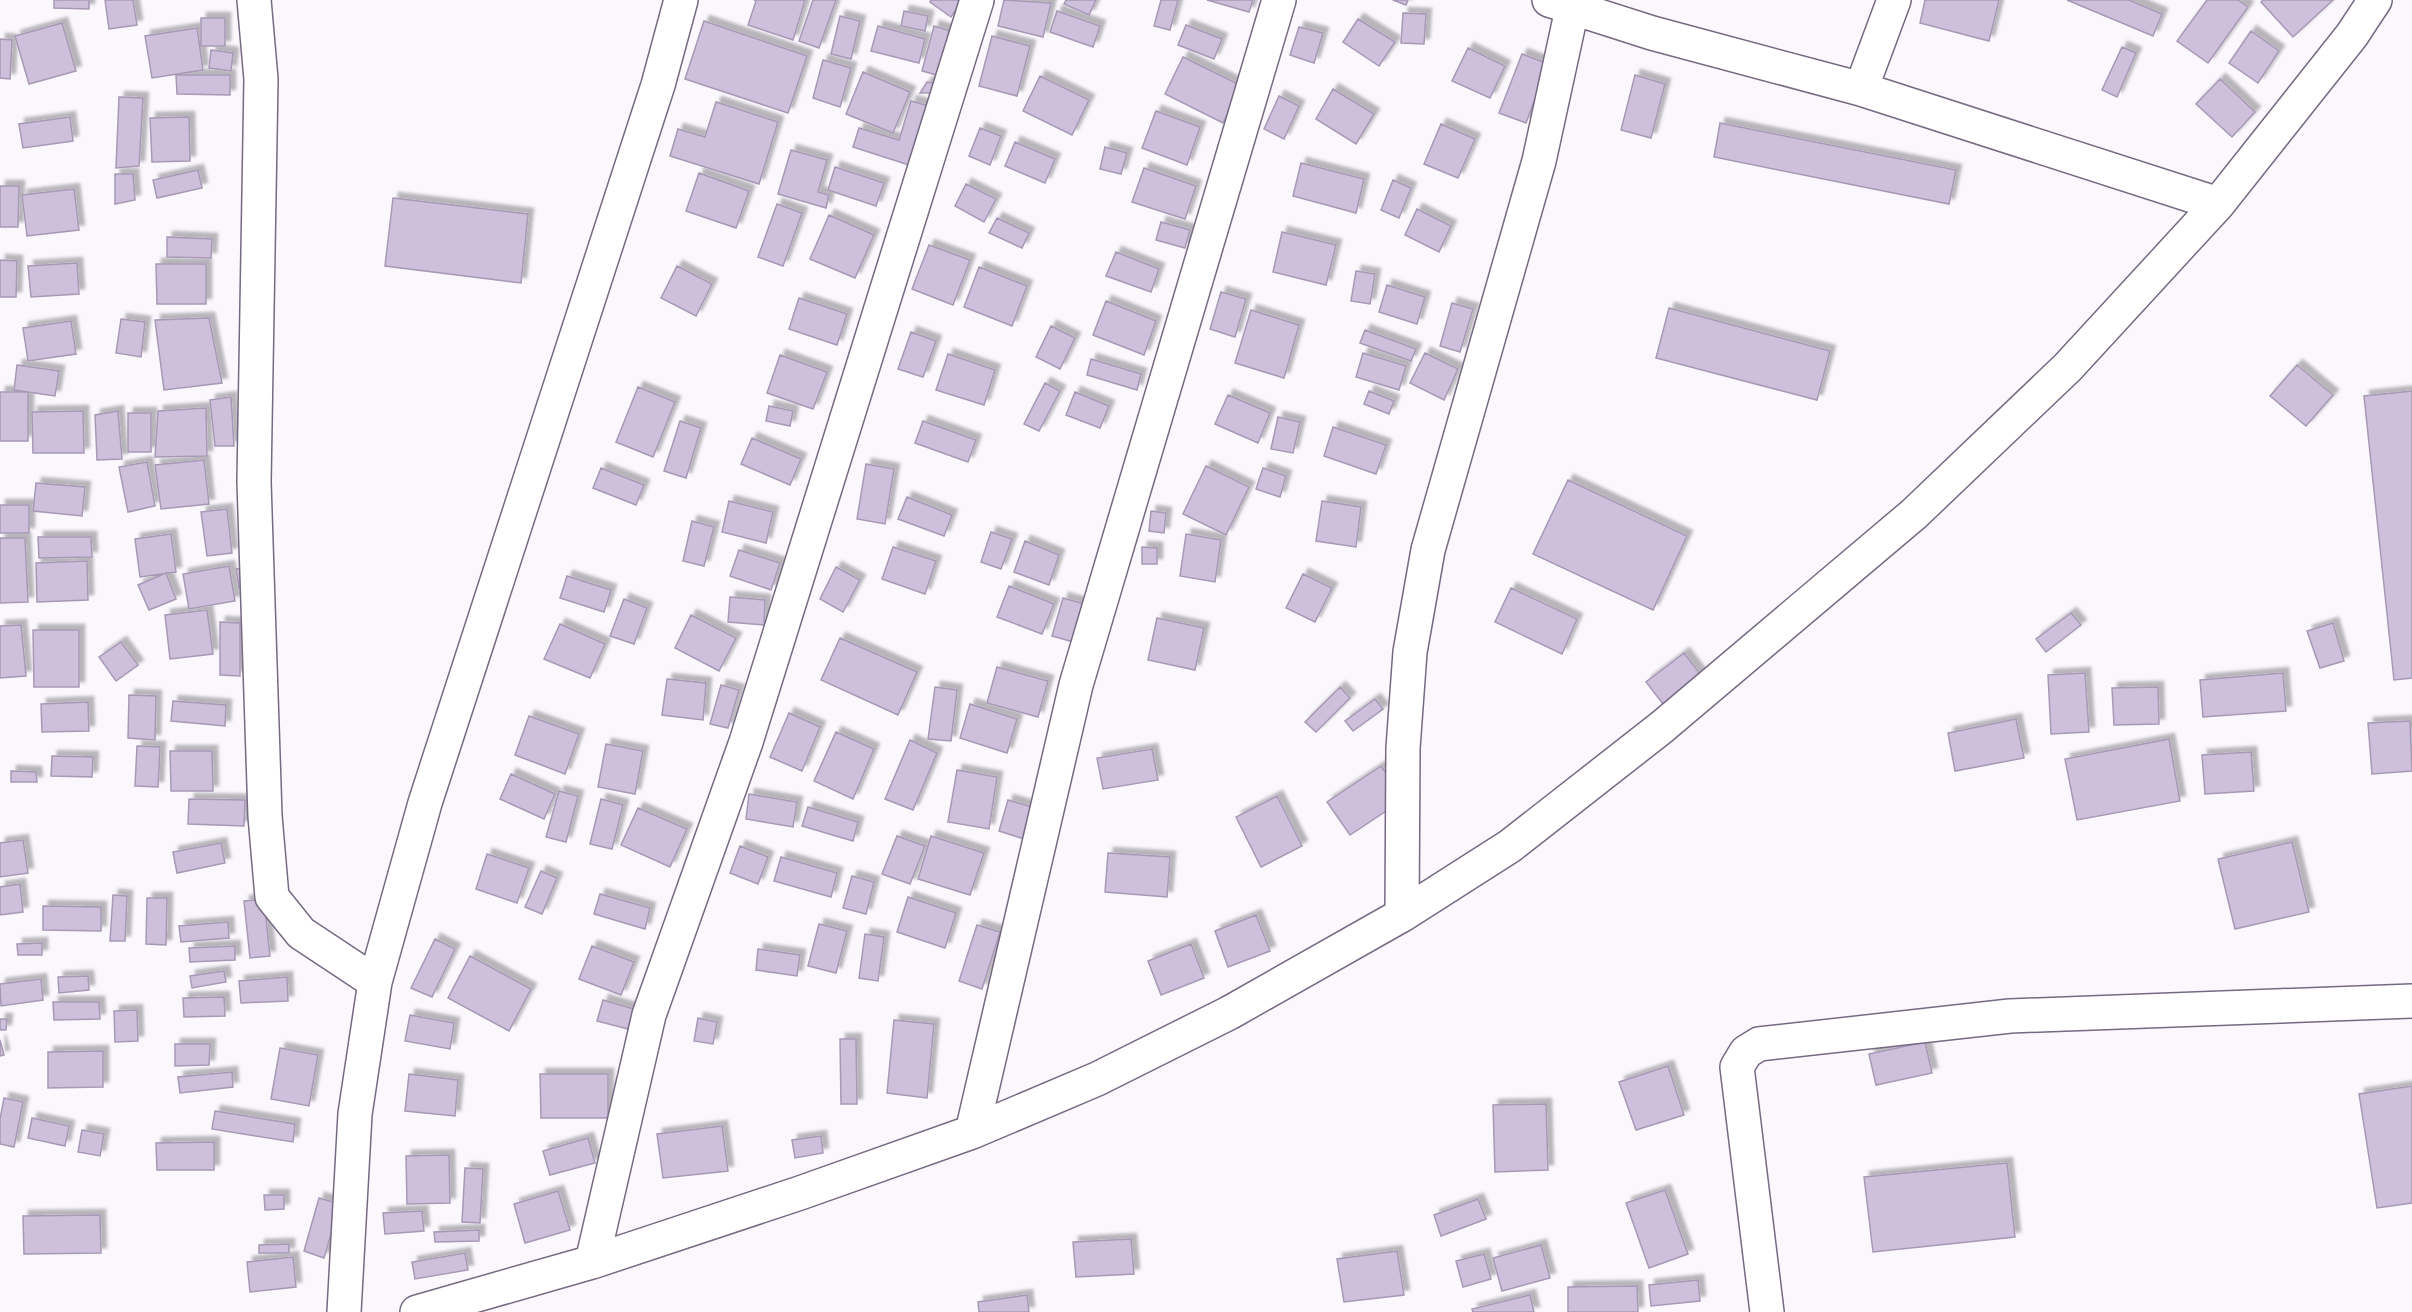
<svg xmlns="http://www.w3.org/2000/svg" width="2412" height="1312" font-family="'Open Sans',sans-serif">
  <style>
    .building { fill: #cec0dc; stroke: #a799b5; stroke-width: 1.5; filter: url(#shadow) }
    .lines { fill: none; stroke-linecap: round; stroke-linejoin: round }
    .street-casing { stroke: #766983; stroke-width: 36 }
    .street { stroke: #fff; stroke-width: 33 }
  </style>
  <defs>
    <filter id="shadow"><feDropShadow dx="5.5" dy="-5.5" stdDeviation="1.5" flood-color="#0004"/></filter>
  </defs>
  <rect width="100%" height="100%" fill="#faf7fd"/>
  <!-- building -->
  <path class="building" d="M54,0H89V9L54,8Z
    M105,0H133L137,25L109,29Z
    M754,0H805L793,40L748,25L756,1Z
    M813,0H836L819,48L799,41Z
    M931,0H963L951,17L930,2Z
    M1004,0L1051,3L1043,37L998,26Z
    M1066,0H1096L1089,15L1064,4Z
    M1161,0H1178L1170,30L1154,26Z
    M1207,0H1253L1249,12Z
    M1393,0H1408L1406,5Z
    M1925,0H1999L1989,41L1920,23Z
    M2067,0H2129L2162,14L2153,36Z
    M2207,0H2238L2248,7L2208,63L2177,41Z
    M2263,0H2333L2293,37L2261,2Z
    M904,11L928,16L925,31L901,26Z
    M1057,11L1100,26L1093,47L1050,32Z
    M1403,13L1426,14L1424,44L1401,43Z
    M840,16L860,21L851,59L831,54Z
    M201,18H225V46H201Z
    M1358,19L1395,42L1379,66L1343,42Z
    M704,21L807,56L788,113L685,79Z
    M62,23L76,71L29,84L15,36Z
    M1186,25L1222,39L1214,59L1178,45Z
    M878,26L925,39L919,63L871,51Z
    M934,26L957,33L944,77L922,71Z
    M1299,27L1323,33L1314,63L1290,55Z
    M197,28L203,70L152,78L145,36Z
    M2251,31L2279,51L2258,83L2229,63Z
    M992,36L1030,46L1017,96L979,86Z
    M0,39L12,40L10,79L0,78Z
    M2122,47L2136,53L2117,97L2102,90Z
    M1468,48L1505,66L1490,98L1452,81Z
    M211,50L233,53L231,71L209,68Z
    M1522,54L1548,64L1526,123L1499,113Z
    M1183,57L1242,86L1223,123L1165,94Z
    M823,60L851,68L840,107L813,98Z
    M863,72L910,92L893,133L846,114Z
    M176,75H230V95L177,94Z
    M1635,75L1665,84L1651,138L1621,130Z
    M1040,76L1089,100L1072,135L1023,111Z
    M2220,79L2255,112L2232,137L2196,104Z
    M927,82L939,84L934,93H920Z
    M1333,89L1374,114L1356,144L1316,119Z
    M1279,96L1299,106L1284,139L1264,129Z
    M119,97L143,98L139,166L116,168Z
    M911,101L929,106L912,166L853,147L859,128L899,140Z
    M716,102L778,122L759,184L670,156L678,129L705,137Z
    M1156,111L1200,127L1187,165L1142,148Z
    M70,117L73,141L23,148L19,124Z
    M189,117L190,161L152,162L150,118Z
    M1720,123L1956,170L1949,204L1714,157Z
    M1441,124L1475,139L1458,178L1424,164Z
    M980,128L1001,136L990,165L969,156Z
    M1015,142L1055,159L1045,183L1005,166Z
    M1105,147L1127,153L1121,174L1100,169Z
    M791,150L827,160L818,192L829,195L826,208L778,194Z
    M1301,163L1364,179L1356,213L1293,196Z
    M835,167L884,183L876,206L828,190Z
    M1144,168L1196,186L1185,219L1132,202Z
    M198,170L202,188L157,198L153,180Z
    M699,173L749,191L736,228L686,211Z
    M115,174H133L135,200L115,204Z
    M1393,180L1411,188L1399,218L1381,210Z
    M966,184L996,199L984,222L955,206Z
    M0,186H19L18,227H0Z
    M74,189L79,230L27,236L22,195Z
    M393,198L528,214L521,283L385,266Z
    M777,204L802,213L783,266L758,257Z
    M1417,209L1451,226L1439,252L1405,235Z
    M829,215L874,235L855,278L810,259Z
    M997,218L1029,233L1022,248L989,233Z
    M1161,222L1190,230L1185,248L1156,240Z
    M1282,232L1336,245L1326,285L1273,272Z
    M167,237L212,239L211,258L167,257Z
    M929,245L970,260L953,305L912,289Z
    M1116,252L1159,269L1151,292L1106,276Z
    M0,260L17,261L16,297H0Z
    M77,263L79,294L31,297L28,266Z
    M156,264H206V304H157Z
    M677,266L712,284L696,316L661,298Z
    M979,267L1027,286L1012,326L964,307Z
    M1356,271L1375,274L1370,304L1351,301Z
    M1387,285L1425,297L1417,324L1379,312Z
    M1221,292L1246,299L1235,337L1210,329Z
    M799,298L847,314L837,345L789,329Z
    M1106,301L1156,321L1144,355L1093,335Z
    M1452,303L1473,309L1460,352L1440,346Z
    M1669,308L1830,351L1817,400L1656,358Z
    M1251,310L1299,325L1284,378L1235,363Z
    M209,318L222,383L164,390L155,320Z
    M121,319L145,322L141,357L116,353Z
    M71,321L76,354L28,361L23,328Z
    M1051,326L1075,338L1060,369L1036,357Z
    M1365,330L1416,349L1411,361L1360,343Z
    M911,332L936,341L923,377L898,369Z
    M1363,353L1406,366L1399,390L1356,377Z
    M1425,353L1458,369L1444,400L1410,383Z
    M948,354L995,370L984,405L936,390Z
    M780,355L827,372L813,409L767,393Z
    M1091,359L1141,374L1137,390L1087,375Z
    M17,365L59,371L55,396L14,390Z
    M2297,365L2333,395L2306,426L2270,396Z
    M1045,383L1060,391L1039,431L1024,424Z
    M638,387L675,402L653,457L616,442Z
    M1369,391L1394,401L1389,414L1364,404Z
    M2412,391V678L2394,680L2364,396Z
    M0,392H28V441H0Z
    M1075,392L1109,406L1100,428L1066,415Z
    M1228,395L1270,413L1258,443L1215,424Z
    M231,397L234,446H215L210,400Z
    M769,406L793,411L790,426L766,421Z
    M206,408L207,456L155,457L158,411Z
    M83,411L84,453H33L32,412Z
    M118,411L122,459L97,460L95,415Z
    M128,413H151V452H128Z
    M1278,417L1300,422L1293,453L1271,449Z
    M680,421L701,428L686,478L664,471Z
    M923,421L976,440L968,462L915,443Z
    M1333,427L1386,445L1376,474L1324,456Z
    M752,438L801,459L790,485L741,464Z
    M204,460L209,504L161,509L155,465Z
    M147,462L155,506L128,512L119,467Z
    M866,464L894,469L885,524L857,519Z
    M1206,466L1249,487L1226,535L1183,514Z
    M601,468L644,485L636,505L593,488Z
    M1263,468L1286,476L1280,497L1256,489Z
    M1568,480L1687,536L1653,610L1533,554Z
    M36,483L85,487L82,516L33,511Z
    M907,497L952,515L944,536L898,519Z
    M729,501L773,512L766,543L722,532Z
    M1322,501L1361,507L1356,547L1316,541Z
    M0,505H29V533H0Z
    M227,509L232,553L207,556L201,512Z
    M1151,511L1166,513L1164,533L1149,531Z
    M692,521L714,527L704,566L683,561Z
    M991,532L1012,539L1001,569L981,562Z
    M171,534L176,572L140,577L135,539Z
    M1186,534L1221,540L1215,582L1180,576Z
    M38,537H91L92,557L39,558Z
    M0,538H25L28,602L0,603Z
    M1025,541L1059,555L1049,585L1014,572Z
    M893,547L936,561L925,594L882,579Z
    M1142,547L1157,548V564H1142Z
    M739,550L780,563L771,590L730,576Z
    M87,561L88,600L37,602L36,563Z
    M229,566L235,601L189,609L183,574Z
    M836,567L860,580L843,612L820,599Z
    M245,568L248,591L239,588L236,569Z
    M166,573L176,599L149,610L138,585Z
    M1303,574L1332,588L1315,622L1286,608Z
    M567,576L611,590L604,612L560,598Z
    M1009,586L1054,604L1042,634L997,617Z
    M1511,588L1577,619L1562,654L1495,622Z
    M730,597L765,600L764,625L728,622Z
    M1063,598L1088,605L1077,643L1052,636Z
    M624,599L647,608L634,644L610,636Z
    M207,610L213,654L170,659L165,615Z
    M2071,613L2081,625L2046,652L2036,639Z
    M691,615L736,638L719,671L675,648Z
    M1157,618L1204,628L1195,670L1148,660Z
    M220,622L240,623V676L220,675Z
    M2333,623L2344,661L2320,668L2307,631Z
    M560,624L605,644L590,678L544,659Z
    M21,625L26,676L0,678V626Z
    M33,630H79V687H34Z
    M840,638L917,672L898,715L821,680Z
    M121,642L138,665L116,681L99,657Z
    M1684,653L1701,675L1663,704L1646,682Z
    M997,667L1048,681L1038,717L987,703Z
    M2085,673L2089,732L2051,734L2048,675Z
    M2283,673L2286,711L2203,717L2200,680Z
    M667,679L706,683L703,720L662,715Z
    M721,685L739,690L728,728L710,724Z
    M935,687L957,690L951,741L928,739Z
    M1340,687L1350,698L1316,732L1305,722Z
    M2158,687L2159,724L2114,725L2112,688Z
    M129,695L156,696L155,740L128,738Z
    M1375,699L1383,709L1353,731L1345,721Z
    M173,701L226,705L225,726L171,721Z
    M88,702L89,731L42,732L41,704Z
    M970,704L1017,719L1007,753L960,738Z
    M789,713L820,727L802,771L770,757Z
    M529,716L579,734L565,774L515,755Z
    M2016,719L2024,758L1955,771L1948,733Z
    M2410,721L2412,771L2372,774L2368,723Z
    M836,732L874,749L853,799L814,781Z
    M2169,739L2180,801L2077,820L2065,759Z
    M910,740L937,753L913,810L885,799Z
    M606,744L643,751L635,794L598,787Z
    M137,746L160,747L158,787L135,786Z
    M1152,749L1158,780L1103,789L1097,758Z
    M170,751H212L213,791H171Z
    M2251,752L2254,791L2205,794L2202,755Z
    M52,756L93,757L92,777L51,776Z
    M1381,766L1404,799L1350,835L1327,802Z
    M957,770L997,777L989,829L948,822Z
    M11,771L36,772L37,782H11Z
    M511,774L555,794L544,819L500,799Z
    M559,791L578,796L566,842L546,837Z
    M749,794L797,802L793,827L746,819Z
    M1277,796L1302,846L1261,867L1236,817Z
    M189,799L245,800L244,826L188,824Z
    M601,799L623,805L612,849L590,844Z
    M1008,800L1032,807L1024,839L999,831Z
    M808,807L858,822L853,841L802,826Z
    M638,808L687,829L670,867L621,845Z
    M897,836L925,846L910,884L882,874Z
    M931,836L984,853L970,895L918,879Z
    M23,840L28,873L0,877V843Z
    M2292,842L2309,912L2235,929L2218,859Z
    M221,843L225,863L177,873L173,852Z
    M740,846L768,857L758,884L730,873Z
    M1108,853L1170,857L1167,897L1105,892Z
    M487,854L529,868L517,903L476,889Z
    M781,857L837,873L831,897L774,881Z
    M541,871L557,878L542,914L525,907Z
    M852,876L874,882L866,914L843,908Z
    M20,884L23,912L0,915V887Z
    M600,894L650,908L645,929L594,914Z
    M113,895L127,896L125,941H110Z
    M908,897L956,913L945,948L897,932Z
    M147,898H167L166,945L146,944Z
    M264,899L270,956L250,958L244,901Z
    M43,906L101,907V931L43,930Z
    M1256,915L1270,951L1228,967L1215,931Z
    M228,922L229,938L181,942L179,926Z
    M819,924L847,931L836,973L808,966Z
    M977,925L1000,932L982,989L959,981Z
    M865,934L884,937L878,981L859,978Z
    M435,939L455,949L432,997L411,988Z
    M42,943V955H18L17,944Z
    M1191,944L1204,978L1161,995L1148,961Z
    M235,946V960L190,962L189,948Z
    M592,946L634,962L621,995L579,979Z
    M758,949L800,955L797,976L756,970Z
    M470,956L531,989L509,1031L448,998Z
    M224,971L226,982L192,988L190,976Z
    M88,976L89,990L59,993L58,977Z
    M287,977L288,1001L241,1003L239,981Z
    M41,979L43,1000L1,1006L0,984Z
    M224,997L225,1016L184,1017L183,998Z
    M603,1000L634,1009L628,1029L597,1021Z
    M53,1002H99L100,1019L54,1020Z
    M137,1010L138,1041L115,1042L114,1011Z
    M410,1015L454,1023L450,1049L405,1041Z
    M698,1018L717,1022L713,1044L694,1041Z
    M0,1019H7L6,1030H0Z
    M894,1020L934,1024L927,1098L887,1093Z
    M840,1039H856L857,1104H841Z
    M0,1040L4,1055L0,1056Z
    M1925,1042L1932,1073L1876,1085L1869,1054Z
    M175,1044H210L209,1065L175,1066Z
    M280,1048L318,1055L309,1106L271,1099Z
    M103,1051V1087L48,1088V1052Z
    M1668,1066L1684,1115L1636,1130L1619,1082Z
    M232,1072L233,1087L180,1093L178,1077Z
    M409,1074L458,1080L455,1116L405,1111Z
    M540,1074H608V1118H541Z
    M2412,1086V1203L2377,1208L2359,1094Z
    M4,1098L23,1102L14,1147L0,1144V1119Z
    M1546,1104L1548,1170L1495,1172L1493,1105Z
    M215,1111L295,1124L293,1142L212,1129Z
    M32,1118L69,1126L65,1146L28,1138Z
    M722,1126L728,1171L663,1178L657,1134Z
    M82,1130L104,1134L100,1156L78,1152Z
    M821,1136L823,1153L795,1158L792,1140Z
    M588,1138L595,1163L550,1175L543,1151Z
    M214,1142V1170H157L156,1143Z
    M449,1155L450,1203L407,1204L406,1156Z
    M2007,1163L2015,1237L1873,1252L1864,1177Z
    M465,1168L483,1169L480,1223L462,1222Z
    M1665,1190L1688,1254L1649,1268L1626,1203Z
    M558,1191L570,1230L525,1243L514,1204Z
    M264,1195H284V1209L265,1210Z
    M319,1198L340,1204L324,1258L304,1251Z
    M1478,1199L1486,1219L1441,1236L1434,1215Z
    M422,1211L424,1231L385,1234L383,1213Z
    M100,1215L101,1253L24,1254L23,1216Z
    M479,1230V1241L435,1242L434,1232Z
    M1131,1239L1134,1274L1076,1277L1073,1242Z
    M289,1244V1253H259V1245Z
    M1541,1245L1550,1278L1502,1291L1493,1258Z
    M1397,1251L1404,1295L1344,1302L1337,1259Z
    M465,1253L468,1270L415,1279L412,1262Z
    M1484,1254L1491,1279L1463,1287L1456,1261Z
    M293,1257L296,1287L250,1292L247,1262Z
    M1698,1280L1700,1301L1651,1306L1649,1285Z
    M1637,1286L1638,1312H1568V1287Z
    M1027,1295L1029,1312H979L978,1302Z
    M1530,1295L1534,1312H1473L1472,1309Z"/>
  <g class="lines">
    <defs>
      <path id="street" d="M254,0L261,79L254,482L265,816L272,897L301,933L375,982
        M1549,0L1652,33L1861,89L2218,204
        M1861,89L1894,0
        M1402,915L1403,748L1410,652L1428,550L1539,161L1574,0
        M972,1132L1076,685L1279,0
        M592,1262L649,1015L746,742L977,0
        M344,1312L355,1114L375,982L425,803L658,85L681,0
        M417,1312L592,1262L800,1193L972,1132L1097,1079L1229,1013L1402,915L1510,846L1662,727L1914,514L2068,367L2218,204L2352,35L2375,0
        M1767,1312L1737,1067L1746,1052L1759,1044L2010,1016L2412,1001"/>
    </defs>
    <!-- street casing -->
    <use href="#street" class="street-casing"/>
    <!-- street -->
    <use href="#street" class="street"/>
  </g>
</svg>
